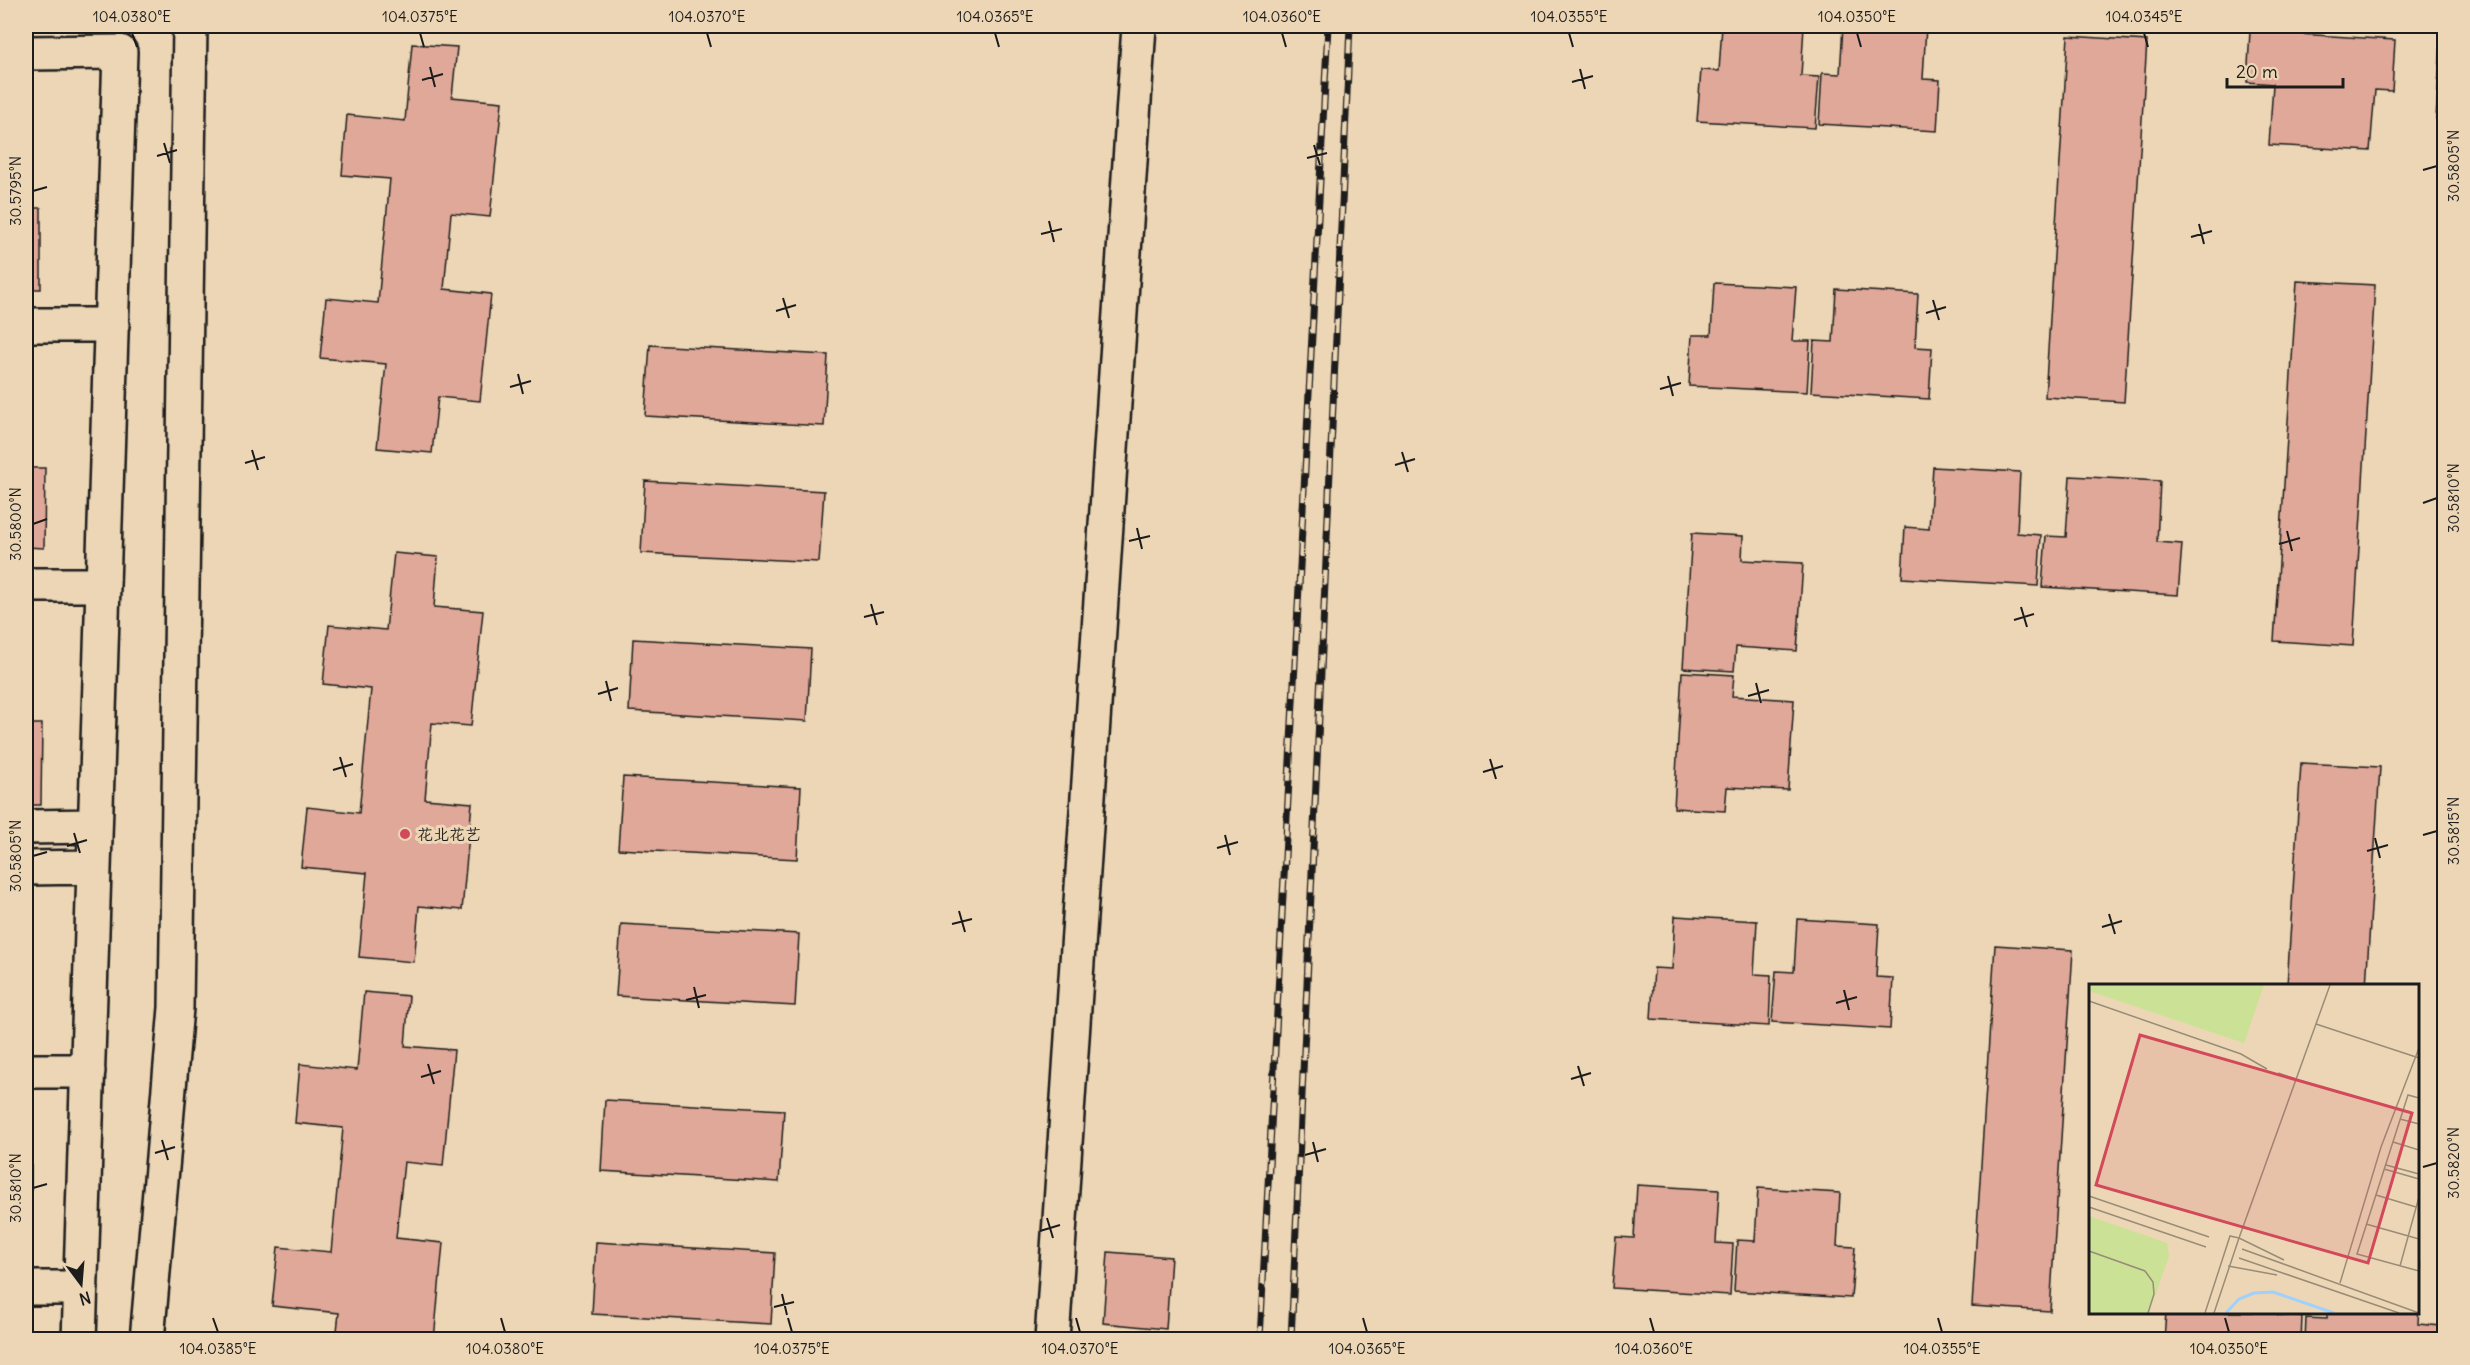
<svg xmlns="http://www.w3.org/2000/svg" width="2470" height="1365" font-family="Delius,'LXGW WenKai TC',sans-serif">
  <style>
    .building { fill: #e0a898; stroke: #1c1c1c; stroke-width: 1.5 }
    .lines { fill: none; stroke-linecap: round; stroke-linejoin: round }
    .minor-casing { stroke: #1c1c1c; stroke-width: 38 }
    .tertiary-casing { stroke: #1c1c1c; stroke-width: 38 }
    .minor { stroke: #ecd6b5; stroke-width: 33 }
    .tertiary { stroke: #ecd6b5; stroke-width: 33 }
    .rail-casing { stroke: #1c1c1c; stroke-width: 7 }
    .rail { stroke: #ecd6b5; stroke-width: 4.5; stroke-dasharray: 14; stroke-linecap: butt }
    .ticks { fill: none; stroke: #1c1c1c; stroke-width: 2 }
    .poi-dot { fill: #d1495b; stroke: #ecd6b5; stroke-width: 2 }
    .labels { text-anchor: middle; stroke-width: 6; stroke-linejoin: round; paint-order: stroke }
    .poi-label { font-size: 16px; fill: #1c1c1c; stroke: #ecd6b5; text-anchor: start }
    .inset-river { fill: none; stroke: #9ed1fc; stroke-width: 3 }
    .inset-road { fill: none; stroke: #998c78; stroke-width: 1.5 }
    .view { fill: #d1495b; fill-opacity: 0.15; stroke: #d1495b; stroke-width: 3 }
    .inset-edge { fill: none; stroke: #1c1c1c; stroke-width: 3 }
    .neatline { fill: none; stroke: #1c1c1c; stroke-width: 2 }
    .ticks-label { font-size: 15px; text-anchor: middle; fill: #1c1c1c }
  </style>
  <rect width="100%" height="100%" fill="#ecd6b5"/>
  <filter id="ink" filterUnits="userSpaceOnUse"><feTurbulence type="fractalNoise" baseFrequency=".0167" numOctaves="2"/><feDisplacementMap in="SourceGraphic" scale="12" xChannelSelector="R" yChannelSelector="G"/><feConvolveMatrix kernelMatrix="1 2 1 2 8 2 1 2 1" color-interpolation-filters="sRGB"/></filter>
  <g filter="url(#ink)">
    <!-- building -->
    <path class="building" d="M1722,26H1804L1801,76L1819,77L1815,128L1697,121L1701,70L1719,71Z
      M1843,26H1926L1923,79L1940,80L1937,131L1819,124L1822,73L1840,74Z
      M2442,26H2444V119H2436Z
      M2250,31L2395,40L2392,91L2375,90L2370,151L2269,145L2273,84L2247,82Z
      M2068,36L2147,41L2124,402L2045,397Z
      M412,44L457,47L452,97L502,102L490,217L451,213L444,289L491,294L480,401L438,397L432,453L377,448L386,364L320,358L326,298L378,303L390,179L342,175L347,115L405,121Z
      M26,208H41V289H26Z
      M2297,281L2375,285L2353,646L2274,641Z
      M1714,283L1796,287L1792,341H1810L1807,392L1689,386L1692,335H1711Z
      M1836,289L1918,294L1915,347L1932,348L1929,399L1811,392L1814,341L1833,342Z
      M650,345L828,355L824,426L645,416Z
      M1933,467L2020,472L2017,533L2041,535L2038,586L1902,578L1905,527L1929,529Z
      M26,468H45L44,548L26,547Z
      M2070,476L2160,481L2157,542L2182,544L2178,595L2042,587L2046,536L2066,537Z
      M645,481L824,491L819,562L641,553Z
      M1692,533L1743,536L1742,560L1803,563L1797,651L1736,647L1734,671L1683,668Z
      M394,553L438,557L434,607L483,611L471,726L432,723L425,799L472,803L462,910L419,906L414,962L359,957L367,873L301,867L307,807L359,813L371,689L323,684L329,625L386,630Z
      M633,639L811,649L807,721L629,711Z
      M1682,672L1734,675L1732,696L1794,700L1788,790L1727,787L1725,811L1674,808Z
      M26,724H42L41,805H26Z
      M2301,763L2380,767L2366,986H2287Z
      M623,777L801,787L797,859L618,849Z
      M1675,916L1757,921L1754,974L1771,975L1769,1026L1651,1019L1654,968L1672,969Z
      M1797,919L1879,924L1876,977L1893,978L1890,1029L1772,1022L1776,971L1794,972Z
      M26,922H30L29,1032H26Z
      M621,924L799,934L795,1006L616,996Z
      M1995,945L2073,950L2050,1311L1972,1306Z
      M364,992L409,996L405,1046L454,1050L443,1166L404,1162L396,1238L443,1243L434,1340H336L339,1313L272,1306L278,1247L331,1252L343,1128L295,1123L300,1064L357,1070Z
      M605,1100L784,1110L779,1182L601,1171Z
      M26,1141H31V1265H26Z
      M1637,1185L1719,1190L1716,1243L1733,1244L1730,1295L1612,1288L1616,1237L1634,1238Z
      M1758,1188L1840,1193L1837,1246L1855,1247L1851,1298L1734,1291L1737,1240L1755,1241Z
      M596,1242L775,1253L771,1324L592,1314Z
      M1108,1252L1171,1257L1166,1329L1103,1323Z
      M2418,1263H2421L2418,1324L2442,1326V1340H2305L2306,1318L2327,1319V1312H2418Z
      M2166,1312H2278V1315L2302,1317L2301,1340H2164Z"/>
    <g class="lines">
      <defs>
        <path id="minor" d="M26,53L120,52L79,1340
          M26,325H112
          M26,585H103
          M26,827L95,826
          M26,868L94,867
          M26,1071H88
          M26,1288H81"/>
        <path id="tertiary" d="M147,1340L176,1008L190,26
          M1052,1340L1139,26"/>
      </defs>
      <!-- minor casing -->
      <use href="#minor" class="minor-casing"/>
      <!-- tertiary casing -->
      <use href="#tertiary" class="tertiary-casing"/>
      <!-- minor -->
      <use href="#minor" class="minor"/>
      <!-- tertiary -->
      <use href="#tertiary" class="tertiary"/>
      <defs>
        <path id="rail" d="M1260,1340L1328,26
          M1291,1340L1350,26"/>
      </defs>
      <!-- rail casing -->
      <use href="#rail" class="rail-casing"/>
      <!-- rail -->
      <use href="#rail" class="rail"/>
    </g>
  </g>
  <!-- ticks -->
  <path class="ticks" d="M132,33L137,47M420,33L424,47M707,33L711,47M995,33L999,47M1282,33L1286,47M1569,33L1573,47M1857,33L1861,47M2144,33L2148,47M430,67L435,87M1580,69L1585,89M422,80L443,74M1572,82L1593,76M164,143L170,163M1314,145L1320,165M157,156L177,150M1307,158L1327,153M2423,170L2437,166M33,191L47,187M1049,221L1054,242M2199,224L2204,244M1041,234L1062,229M2191,237L2212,231M783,298L789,318M1933,300L1939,320M776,311L796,305M1926,313L1946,307M518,374L523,394M1668,376L1673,396M510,387L531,381M1660,389L1681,383M252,450L258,470M1402,452L1408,472M245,463L265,457M1395,465L1415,459M2423,503L2437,498M33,524L47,519M1137,528L1142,549M2287,531L2292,551M1129,541L1150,536M2279,544L2300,538M871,604L877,625M2021,607L2027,627M864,617L884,612M2014,620L2034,614M606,681L611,701M1756,683L1761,703M598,694L618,688M1748,696L1769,690M340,757L346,777M1490,759L1496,779M333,770L353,764M1483,772L1503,766M74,833L80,853M1225,835L1230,855M2423,835L2437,831M2375,838L2380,858M67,846L87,840M1217,848L1238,842M2367,851L2388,845M33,856L47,852M959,911L965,932M2109,914L2115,934M952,924L972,919M2102,927L2122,921M694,987L699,1008M1844,990L1849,1010M686,1000L706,995M1836,1003L1857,997M428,1064L434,1084M1578,1066L1584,1086M421,1077L441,1071M1571,1079L1591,1073M162,1140L168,1160M1313,1142L1318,1162M155,1153L175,1147M1305,1155L1326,1149M2423,1167L2437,1163M33,1188L47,1184M1047,1218L1053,1238M1040,1231L1060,1225M782,1294L787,1315M774,1307L794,1302M213,1318L218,1332M501,1318L505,1332M788,1318L792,1332M1076,1318L1080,1332M1363,1318L1367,1332M1650,1318L1654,1332M1938,1318L1942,1332M2225,1318L2229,1332"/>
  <!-- markers -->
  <circle class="poi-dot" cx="405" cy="834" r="6"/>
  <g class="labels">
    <!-- poi labels -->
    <g class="poi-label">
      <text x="417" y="840">花北花艺</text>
    </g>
  </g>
  <!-- overview -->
  <g transform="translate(2089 984)">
    <rect width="330" height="330" fill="#ecd6b5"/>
    <path d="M0,1H175L155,59L0,7ZM0,232L78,259L80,272L60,329H0Z" fill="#cbe196"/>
    <path class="inset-river" d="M137,329L150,315L165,309L184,308L245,329"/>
    <path class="inset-road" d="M0,17L152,70L178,85M227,40L330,74M189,89L207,95M330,114L319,111L268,270L330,287M311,135L330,140M304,158L330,166M297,181L330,190M295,185L330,195M287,211L327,223M0,212L120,253M0,223L117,263M277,240L330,255M150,254L241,1M150,254L195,276M153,265L330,329M0,267L56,287L64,298L65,310L59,329M150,274L310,329M139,282L188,291M311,282L330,213M251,299L292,163L330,64M116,329L141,252L150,254L125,329"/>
    <path class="view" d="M51,51L323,129L279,279L7,201Z"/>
    <rect width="330" height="330" class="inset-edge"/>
  </g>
  <!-- margin -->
  <rect width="2470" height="1365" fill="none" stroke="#ecd6b5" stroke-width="66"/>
  <!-- north arrow -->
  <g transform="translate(81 1284) rotate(164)" stroke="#ecd6b5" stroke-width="4.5" paint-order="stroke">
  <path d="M0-4.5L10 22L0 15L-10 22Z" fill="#1c1c1c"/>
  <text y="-9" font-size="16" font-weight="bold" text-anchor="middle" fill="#1c1c1c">N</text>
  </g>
  <!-- scale -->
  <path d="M2227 78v9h116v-9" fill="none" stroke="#1c1c1c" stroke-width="3"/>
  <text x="2236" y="78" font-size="18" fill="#1c1c1c" stroke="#ecd6b5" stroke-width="4.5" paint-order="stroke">20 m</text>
  <rect x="33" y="33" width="2404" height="1299" class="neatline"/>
  <g class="ticks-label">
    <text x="132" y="22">104.0380°E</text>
    <text x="420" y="22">104.0375°E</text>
    <text x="707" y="22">104.0370°E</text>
    <text x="995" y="22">104.0365°E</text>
    <text x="1282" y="22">104.0360°E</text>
    <text x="1569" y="22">104.0355°E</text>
    <text x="1857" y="22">104.0350°E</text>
    <text x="2144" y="22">104.0345°E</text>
    <text transform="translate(2454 166) rotate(-90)" y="5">30.5805°N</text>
    <text transform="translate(16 191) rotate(-90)" y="5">30.5795°N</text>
    <text transform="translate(2454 498) rotate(-90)" y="5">30.5810°N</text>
    <text transform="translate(16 524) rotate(-90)" y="5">30.5800°N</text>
    <text transform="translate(2454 831) rotate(-90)" y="5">30.5815°N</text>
    <text transform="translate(16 856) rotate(-90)" y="5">30.5805°N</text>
    <text transform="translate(2454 1163) rotate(-90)" y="5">30.5820°N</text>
    <text transform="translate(16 1188) rotate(-90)" y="5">30.5810°N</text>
    <text x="218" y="1354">104.0385°E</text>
    <text x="505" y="1354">104.0380°E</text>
    <text x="792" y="1354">104.0375°E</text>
    <text x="1080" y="1354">104.0370°E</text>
    <text x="1367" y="1354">104.0365°E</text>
    <text x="1654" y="1354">104.0360°E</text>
    <text x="1942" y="1354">104.0355°E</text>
    <text x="2229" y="1354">104.0350°E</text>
  </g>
</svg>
